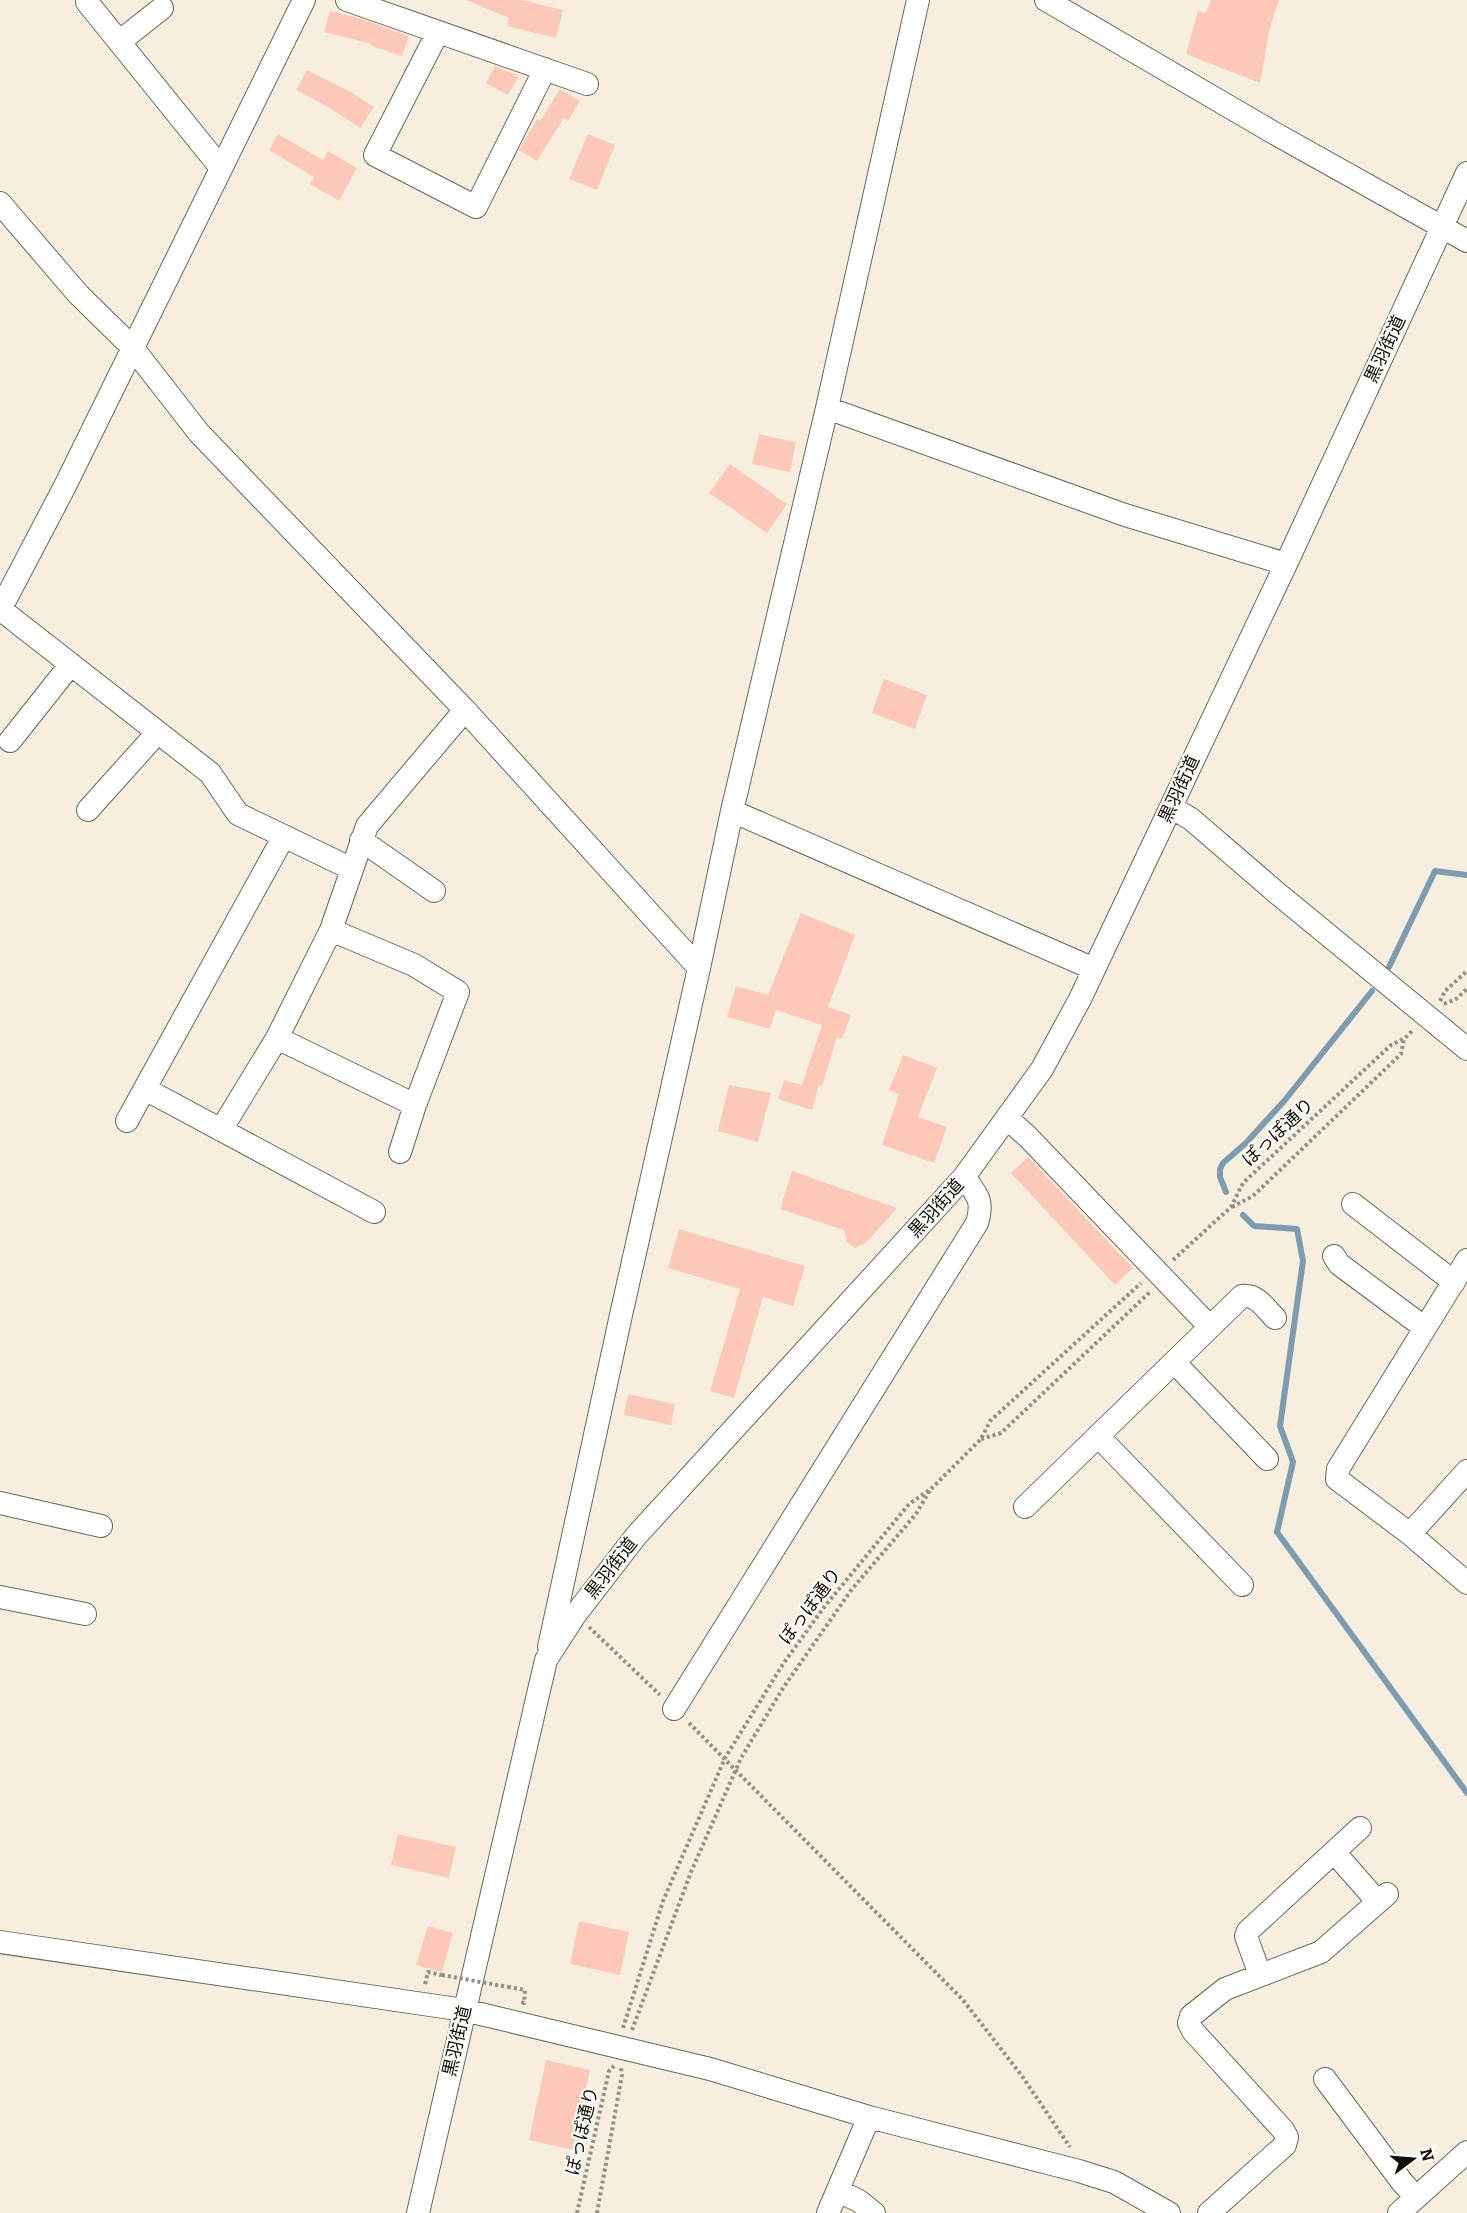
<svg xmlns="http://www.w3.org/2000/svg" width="1467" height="2213" font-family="Bitter,'Noto Sans JP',serif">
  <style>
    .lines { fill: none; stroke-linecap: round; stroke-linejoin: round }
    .stream { stroke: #7e9cb0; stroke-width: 6 }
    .building { fill: #fcc8b7 }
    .minor-casing { stroke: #6c6658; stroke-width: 24 }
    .path { stroke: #948f84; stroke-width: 4; stroke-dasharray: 3 3; stroke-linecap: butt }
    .minor { stroke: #fff; stroke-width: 22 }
    .path-bridge { stroke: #948f84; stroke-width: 4; stroke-dasharray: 3 3; stroke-linecap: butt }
    .labels { text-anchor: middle; stroke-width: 4.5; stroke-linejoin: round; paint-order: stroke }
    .street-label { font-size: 18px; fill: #0f0c07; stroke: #fefdfa }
  </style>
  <rect width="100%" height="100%" fill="#f6efdf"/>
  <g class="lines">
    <!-- stream -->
    <path class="stream" d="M1389,967L1435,871L1467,875
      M1226,1192L1220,1177V1169L1223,1163L1246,1143L1285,1100L1372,991
      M1243,1215L1254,1226L1297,1229L1303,1261L1280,1426L1293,1462L1277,1532L1467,1793"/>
  </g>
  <!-- building -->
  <path class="building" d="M466,0H522L563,10L556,38L507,26L509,18Z
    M1211,0H1279L1270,27L1260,83L1186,54L1198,11L1206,13Z
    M330,11L362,19L409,36L402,56L372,46V44L324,32Z
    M495,66L519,76L508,95L486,83Z
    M307,70L351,92L374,107L360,128L330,108L296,90Z
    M560,89L580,101L568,121L564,118L537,161L519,150L537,119L540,121Z
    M278,134L323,160L328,151L357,168L339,201L310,184L314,177L269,150Z
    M588,134L615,145L597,190L569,179Z
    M759,434L796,442L790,472L752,464Z
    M730,464L787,504L767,533L709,493Z
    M884,679L927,695L915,729L872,713Z
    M801,913L855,935L828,1007L851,1015L842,1039L837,1037L822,1086L819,1085L812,1110L778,1099L784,1080L802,1085L822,1025L776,1010L770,1029L727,1017L736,986L768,995Z
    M903,1055L937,1068L918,1117L947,1127L934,1163L882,1145L899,1094L889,1090Z
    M729,1085L771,1093L758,1142L718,1131Z
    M1028,1157L1133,1268L1115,1285L1011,1173Z
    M792,1171L897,1208L867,1242L855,1248L847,1242L844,1230L780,1209Z
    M679,1229L805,1266L793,1306L763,1297L734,1398L710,1391L740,1289L668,1268Z
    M628,1394L675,1404L671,1425L624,1415Z
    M398,1834L456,1847L449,1878L391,1865Z
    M579,1921L629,1932L620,1975L570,1964Z
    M428,1926L453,1933L442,1972L416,1965Z
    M546,2060L590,2070L573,2150L529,2140Z"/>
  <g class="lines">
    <defs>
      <path id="minor" d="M89,0L87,2L221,168
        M347,0L587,84
        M1046,0L1274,133L1467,241
        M438,32L375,155L476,207L545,69
        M119,42L162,8
        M0,203L78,294L132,347L199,433L465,710L699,968
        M827,408L1125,515L1286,564
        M0,609L210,773L238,814L352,869
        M0,610L65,486L304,0
        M10,741L71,664
        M1171,807L1191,819L1277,893L1467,1049
        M88,810L158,732
        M732,811L1094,969
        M361,840L434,891
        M331,930L414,965L458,992L415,1105L400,1152
        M145,1089L374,1212
        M415,1105L277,1038L331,930L367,826L465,710
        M1008,1119L1028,1137L1210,1327
        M127,1121L284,836
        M221,1130L277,1038
        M1353,1204L1454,1282
        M1334,1256L1339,1264L1425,1328
        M1467,1260L1338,1469L1337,1479L1410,1534L1467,1583
        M1175,1363L1267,1459
        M1098,1436L1242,1585
        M0,1503L101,1526
        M1025,1507L1242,1296C1257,1294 1265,1308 1275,1318
        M1410,1534L1467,1471
        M0,1597L85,1614
        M549,1647L621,1315L699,968L732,811L827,408L918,0
        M674,1709L977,1223C984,1200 977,1195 964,1177
        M1334,1852L1378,1902
        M0,1942L464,2010L710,2069L869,2117L1079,2171L1114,2182L1169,2213
        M1260,1975L1246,1936L1248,1931L1360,1828
        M1325,2079L1402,2182L1416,2197
        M838,2191L859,2201L874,2213
        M418,2213L546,1660L575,1615L636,1536L964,1177L1042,1069L1080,999L1286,564L1467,173
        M828,2213L869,2117
        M1209,2213L1285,2145L1287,2137L1283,2130L1193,2031L1189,2023L1191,2016L1225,1989L1321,1952L1387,1894
        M1399,2213L1467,2152"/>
    </defs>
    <!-- minor casing -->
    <use href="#minor" class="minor-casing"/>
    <!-- path -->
    <path class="path" d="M1440,1001L1445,991L1467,971
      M1444,1004L1456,999L1467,989
      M1232,1207L1253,1196L1401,1054L1404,1039
      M1173,1260L1231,1207L1243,1183L1391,1045L1405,1038L1413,1030
      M981,1439L1001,1433L1150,1292
      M589,1627L660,1695
      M689,1723L963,2000L1022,2076L1070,2147
      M425,1984L428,1972L442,1975
      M508,1987L525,1990L524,2003L521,2002
      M623,2028L663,1901L725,1758L783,1664L825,1606L909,1504L931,1489L981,1439L990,1421L1141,1283
      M632,2030L691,1872L741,1758L783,1688L852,1589L916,1514L930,1490
      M577,2213L609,2071L614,2066
      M597,2213L622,2075L621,2068"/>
    <!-- minor -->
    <use href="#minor" class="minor"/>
    <!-- path-bridge -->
    <path class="path-bridge" d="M442,1975L508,1987"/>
  </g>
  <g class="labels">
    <!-- street labels -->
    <g class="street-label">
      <text transform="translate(1385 349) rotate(-65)" y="6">黒羽街道</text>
      <text transform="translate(1179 789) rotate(-65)" y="6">黒羽街道</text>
      <text transform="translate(1278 1132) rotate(-43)" y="6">ぽっぽ通り</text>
      <text transform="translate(936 1208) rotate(-48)" y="6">黒羽街道</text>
      <text transform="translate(611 1568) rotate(-52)" y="6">黒羽街道</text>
      <text transform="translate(810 1606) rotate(-53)" y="6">ぽっぽ通り</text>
      <text transform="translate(457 2041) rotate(-77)" y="6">黒羽街道</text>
      <text transform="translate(582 2131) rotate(-77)" y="6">ぽっぽ通り</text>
    </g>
  </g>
  <!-- north arrow -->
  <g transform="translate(1413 2159) rotate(74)" stroke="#fefdfa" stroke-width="4.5" paint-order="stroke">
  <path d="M0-4.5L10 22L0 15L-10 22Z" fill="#0f0c07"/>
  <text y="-9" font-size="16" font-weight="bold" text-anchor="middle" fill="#0f0c07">N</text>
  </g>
</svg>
